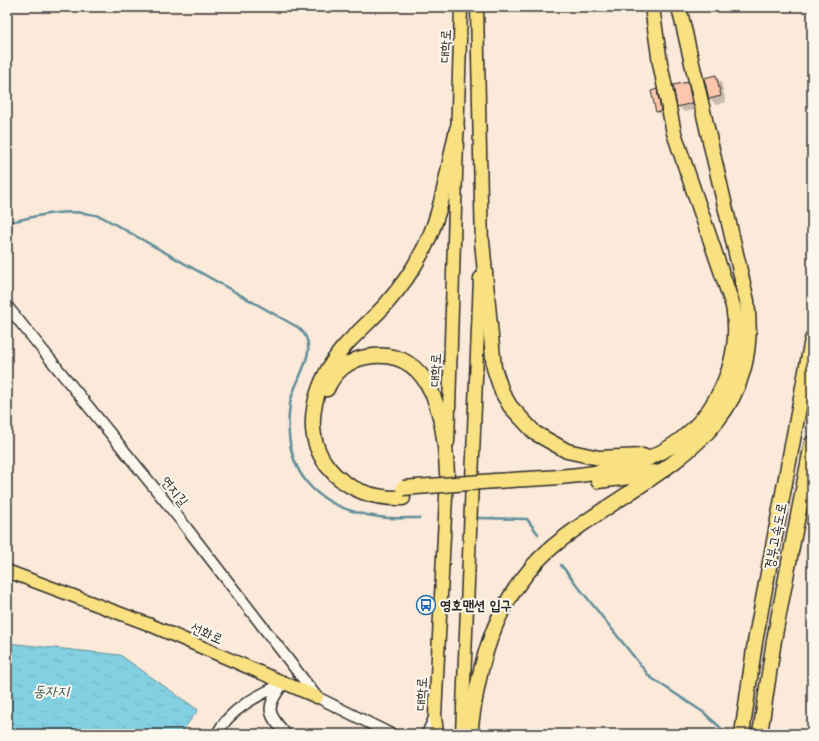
<svg xmlns="http://www.w3.org/2000/svg" width="819" height="741" font-family="'Playpen Sans','Poor Story',sans-serif">
  <style>
    .water { fill: url(#water-ripples); stroke: #608e99 }
    .shadow { fill: #0003 }
    .lines { fill: none; stroke-linecap: round; stroke-linejoin: round }
    .stream { stroke: #608e99; stroke-width: 2.5 }
    .building { fill: #fcc7ad; stroke: #2b2b2b }
    .minor-casing { stroke: #2b2b2b; stroke-width: 13 }
    .major-casing { stroke: #2b2b2b; stroke-width: 15 }
    .highway-casing { stroke: #2b2b2b; stroke-width: 17 }
    .minor { stroke: #fbf7ec; stroke-width: 10 }
    .major { stroke: #f9e181; stroke-width: 12 }
    .highway { stroke: #f9e181; stroke-width: 14 }
    .highway-bridge-casing { stroke: #2b2b2b; stroke-width: 17; stroke-linecap: butt }
    .highway-bridge { stroke: #f9e181; stroke-width: 14 }
    .labels { text-anchor: middle; stroke-width: 4; stroke-linejoin: round; paint-order: stroke }
    .street-label { font-size: 14px; fill: #2b2b2b; stroke: #fbf7ec }
    .poi-label { font-size: 14px; font-weight: bold; fill: #2b2b2b; stroke: #fbf7ec; text-anchor: start }
    .water-label { font-size: 15px; font-style: italic; fill: #455d62; stroke: #fbf7ec }
  </style>
  <defs>
    <pattern id="water-ripples" width="26" height="14" patternUnits="userSpaceOnUse"><rect width="26" height="14" fill="#83d0e2"/><path d="M2 4q2-2 4 0t4 0M15 11q2-2 4 0t4 0" fill="none" stroke="#71b3c2"/></pattern>
  </defs>
  <rect width="100%" height="100%" fill="#fbe9d9"/>
  <filter id="ink" filterUnits="userSpaceOnUse"><feTurbulence type="fractalNoise" baseFrequency=".025" numOctaves="2"/><feDisplacementMap in="SourceGraphic" scale="8" xChannelSelector="R" yChannelSelector="G"/><feConvolveMatrix kernelMatrix="1 2 1 2 8 2 1 2 1" color-interpolation-filters="sRGB"/></filter>
  <g filter="url(#ink)">
    <!-- water -->
    <path class="water" d="M7,643L120,655L198,710L180,734H7Z"/>
    <!-- shadow -->
    <path class="shadow" d="M715,76L721,82L726,102L716,105L710,99Z
      M687,83L693,89L698,109L684,112L678,106Z
      M656,90L662,96L666,116L663,117L656,111Z"/>
    <g class="lines">
      <!-- stream -->
      <path class="stream" d="M7,223C38,215 70,207 102,217L299,328C323,349 293,380 290,404C281,471 314,508 379,517C392,519 406,518 419,518
        M477,518L527,519L538,534
        M561,565L650,677L703,712L722,729"/>
    </g>
    <!-- building -->
    <path class="building" d="M716,75L721,96L709,99L704,78Z
      M688,82L692,103L677,107L673,85Z
      M657,89L661,111L656,112L651,91Z"/>
    <g class="lines">
      <defs>
        <path id="minor" d="M7,306L182,522L317,697L391,734
          M283,684C265,708 267,713 286,734
          M217,734C230,708 259,695 284,683
          M427,734L435,716"/>
        <path id="major" d="M477,7L482,249
          M448,442L461,7
          M7,571L148,624L317,697
          M437,734L435,716L447,476
          M462,734L480,278"/>
        <path id="highway" d="M482,241L494,368L502,392L510,406L535,433L567,451L599,458L643,456
          M327,389C334,373 348,360 366,357C435,344 445,425 447,474
          M495,481C577,475 671,480 717,397C733,368 739,339 733,306L674,133L660,63L652,7
          M598,481L630,477L653,472
          M403,498C374,499 346,490 328,467C299,430 316,381 343,348C357,332 373,319 387,303C400,288 411,273 420,256C442,218 447,171 457,129
          M470,734C477,676 489,618 528,572C544,551 566,536 587,521C674,461 762,424 747,301L679,7
          M742,734L755,642L812,339
          M760,734L774,640L812,443"/>
      </defs>
      <!-- minor casing -->
      <use href="#minor" class="minor-casing"/>
      <!-- major casing -->
      <use href="#major" class="major-casing"/>
      <!-- highway casing -->
      <use href="#highway" class="highway-casing"/>
      <!-- minor -->
      <use href="#minor" class="minor"/>
      <!-- major -->
      <use href="#major" class="major"/>
      <!-- highway -->
      <use href="#highway" class="highway"/>
      <defs>
        <path id="highway-bridge" d="M403,488L495,481"/>
      </defs>
      <!-- highway-bridge casing -->
      <use href="#highway-bridge" class="highway-bridge-casing"/>
      <!-- highway-bridge -->
      <use href="#highway-bridge" class="highway-bridge"/>
    </g>
  </g>
  <!-- icons -->
  <defs>
    <symbol id="bus-ring" viewBox="-11 -11 22 22"><circle r="9.5" fill="#fbf7ec" stroke="#1f6fb2" stroke-width="1.5"/><path d="M-5-6H5V4H4V6H2V4H-2V6H-4V4H-5ZM-3.5-4V0h7V-4ZM-3.5 1.2v1.5H-2V1.2ZM2 1.2v1.5H3.5V1.2Z" fill="#1f6fb2"/></symbol>
  </defs>
  <g fill-rule="evenodd">
    <use href="#bus-ring" x="415" y="594" width="22" height="22"/>
  </g>
  <g class="labels">
    <!-- street labels -->
    <g class="street-label">
      <text transform="translate(445 46) rotate(-88)" y="5">대학로</text>
      <text transform="translate(435 370) rotate(-88)" y="5">대학로</text>
      <text transform="translate(175 491) rotate(51)" y="5">연지길</text>
      <text transform="translate(775 536) rotate(-79)" y="5">경부고속도로</text>
      <text transform="translate(207 633) rotate(24)" y="5">선화로</text>
      <text transform="translate(421 694) rotate(-88)" y="5">대학로</text>
    </g>
    <!-- poi labels -->
    <g class="poi-label">
      <text x="440" y="610">영호맨션 입구</text>
    </g>
    <!-- water labels -->
    <g class="water-label">
      <text x="51" y="696">동자지</text>
    </g>
  </g>
  <!-- margin -->
  <rect width="819" height="741" fill="none" stroke="#fbf7ec" stroke-width="24"/>
  <rect x="12" y="12" width="795" height="717" fill="none" stroke="#2b2b2b" stroke-width="1.5" filter="url(#ink)"/>
</svg>
